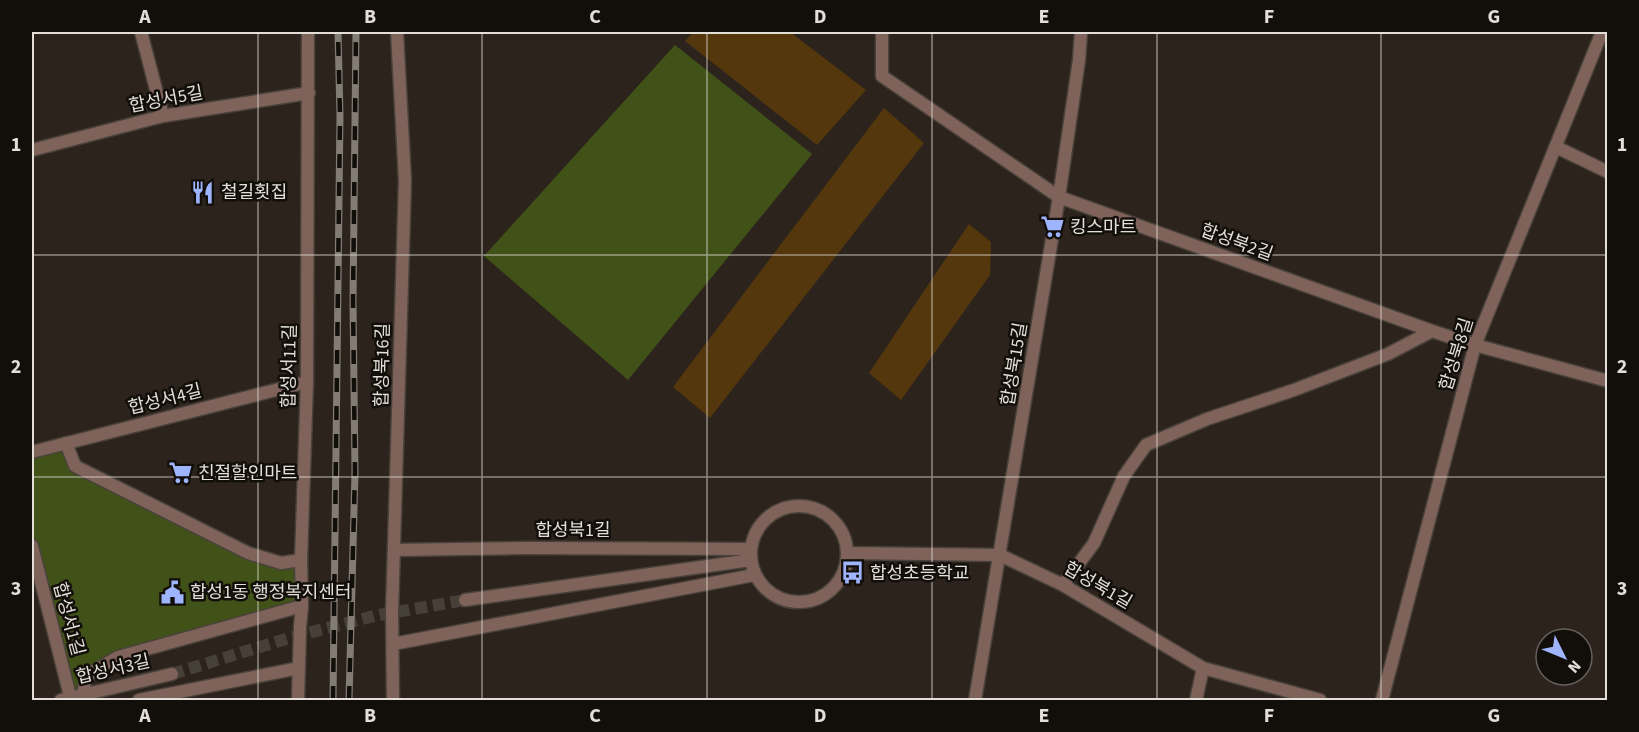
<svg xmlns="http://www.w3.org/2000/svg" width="1639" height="732" font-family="'Source Sans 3','Noto Sans KR',sans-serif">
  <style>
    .green { fill: #415218 }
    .building { fill: #55370d }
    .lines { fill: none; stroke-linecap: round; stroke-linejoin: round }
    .minor-tunnel { stroke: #474038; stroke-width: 12; stroke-dasharray: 12 6; stroke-linecap: butt }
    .service-casing { stroke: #49423a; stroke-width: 15 }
    .minor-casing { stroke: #49423a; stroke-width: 15 }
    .service { stroke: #7f635b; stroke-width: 12 }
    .minor { stroke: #7f635b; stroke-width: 12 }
    .rail-casing { stroke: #827c75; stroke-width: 7 }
    .rail { stroke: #120e0a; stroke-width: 4.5; stroke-dasharray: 14; stroke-linecap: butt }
    .grid { fill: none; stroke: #e3ded8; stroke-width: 1.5; stroke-opacity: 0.55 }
    .labels { text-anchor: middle; stroke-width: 5; stroke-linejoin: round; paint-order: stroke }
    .street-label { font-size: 18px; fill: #e3ded8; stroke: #120e0a }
    .poi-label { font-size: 18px; fill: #e3ded8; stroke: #120e0a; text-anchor: start }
    .neatline { fill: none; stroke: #e3ded8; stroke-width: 2 }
    .grid-label { font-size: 20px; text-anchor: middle; font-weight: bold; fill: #e3ded8 }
  </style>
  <rect width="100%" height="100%" fill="#2c241c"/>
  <!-- green -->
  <path class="green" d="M675,45L812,154L628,380L484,256Z
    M66,443L75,466L247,553L295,562L302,606L118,657L86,676L83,696L71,698L32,546V452Z"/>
  <!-- building -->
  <path class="building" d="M693,32H790L866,90L817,145L685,41Z
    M884,108L924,143L710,418L673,387Z
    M969,224L991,242L990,275L901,400L869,373Z"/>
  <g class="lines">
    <!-- minor-tunnel -->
    <path class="minor-tunnel" d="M172,674L289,638L374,616L465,600"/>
    <defs>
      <path id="service" d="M66,443L75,466L248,553L281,563L301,560"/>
      <path id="minor" d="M141,32L163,116
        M882,32V76L1059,197L1432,331L1475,345L1608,381
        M1556,147L1608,172
        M32,150L163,116L309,93
        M32,452L307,382
        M751 554a48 48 0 1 1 96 0a48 48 0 1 1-96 0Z
        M32,546L71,700
        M395,550L527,548L750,549
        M847,553L1000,555L1063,585L1203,668L1320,700
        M1063,585L1094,543L1124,476L1146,445L1207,419L1294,390L1388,354L1432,331
        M465,600L751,560
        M393,644L754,575
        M61,700L172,674
        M91,700L83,696L86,676L118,657L302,606
        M139,700L299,668
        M298,700L300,627L302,606L301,560L307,382L308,32
        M393,700L392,612L405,181L397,32
        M975,700L1059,197L1079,60L1081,32
        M1196,700L1203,668
        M1382,700L1475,345L1602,32"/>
    </defs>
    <!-- service casing -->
    <use href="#service" class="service-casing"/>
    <!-- minor casing -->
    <use href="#minor" class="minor-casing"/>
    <!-- service -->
    <use href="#service" class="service"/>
    <!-- minor -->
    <use href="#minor" class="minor"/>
    <defs>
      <path id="rail" d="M333,700L340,116L338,32
        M349,700L355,472L353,301L356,32"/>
    </defs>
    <!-- rail casing -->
    <use href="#rail" class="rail-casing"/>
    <!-- rail -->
    <use href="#rail" class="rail"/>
  </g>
  <!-- grid -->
  <path class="grid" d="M258,32V700M482,32V700M707,32V700M932,32V700M1157,32V700M1381,32V700M32,255H1608M32,477H1608"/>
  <!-- icons -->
  <defs>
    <symbol id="restaurant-bare" viewBox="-9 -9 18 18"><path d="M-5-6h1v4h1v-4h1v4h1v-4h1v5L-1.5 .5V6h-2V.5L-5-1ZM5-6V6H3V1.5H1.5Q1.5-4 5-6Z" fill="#9eb4fd" stroke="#120e0a" stroke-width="2.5" paint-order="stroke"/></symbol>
    <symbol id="supermarket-bare" viewBox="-9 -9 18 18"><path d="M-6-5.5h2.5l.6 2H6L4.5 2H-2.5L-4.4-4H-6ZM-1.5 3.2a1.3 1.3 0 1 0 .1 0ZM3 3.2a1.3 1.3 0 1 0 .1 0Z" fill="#9eb4fd" stroke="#120e0a" stroke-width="2.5" paint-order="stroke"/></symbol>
    <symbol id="bus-bare" viewBox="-9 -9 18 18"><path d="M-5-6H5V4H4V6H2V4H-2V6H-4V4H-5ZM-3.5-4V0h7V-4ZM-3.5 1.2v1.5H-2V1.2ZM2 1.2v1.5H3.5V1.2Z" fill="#9eb4fd" stroke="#120e0a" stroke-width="2.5" paint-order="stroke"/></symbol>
    <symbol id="civic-bare" viewBox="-9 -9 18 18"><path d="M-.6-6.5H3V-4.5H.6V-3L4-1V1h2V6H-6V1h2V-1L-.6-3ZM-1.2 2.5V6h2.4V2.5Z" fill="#9eb4fd" stroke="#120e0a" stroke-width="2.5" paint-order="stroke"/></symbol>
  </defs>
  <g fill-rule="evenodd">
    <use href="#restaurant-bare" x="186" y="176" width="33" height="33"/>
    <use href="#supermarket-bare" x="1036" y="210" width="33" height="33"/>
    <use href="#supermarket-bare" x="164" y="456" width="33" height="33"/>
    <use href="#bus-bare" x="836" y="556" width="33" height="33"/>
    <use href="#civic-bare" x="156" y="576" width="33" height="33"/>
  </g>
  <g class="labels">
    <!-- street labels -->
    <g class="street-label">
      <text transform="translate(166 99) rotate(-11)" y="6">합성서5길</text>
      <text transform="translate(1237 242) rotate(20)" y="6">합성북2길</text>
      <text transform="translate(1456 354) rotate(-73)" y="6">합성북8길</text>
      <text transform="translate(1014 364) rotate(-81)" y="6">합성북15길</text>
      <text transform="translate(382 365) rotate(-89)" y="6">합성북16길</text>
      <text transform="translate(289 366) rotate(-89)" y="6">합성서11길</text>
      <text transform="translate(165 399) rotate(-14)" y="6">합성서4길</text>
      <text x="573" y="536">합성북1길</text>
      <text transform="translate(1098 585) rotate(30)" y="6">합성북1길</text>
      <text transform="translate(69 619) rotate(75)" y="6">합성서1길</text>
      <text transform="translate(113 669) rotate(-13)" y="6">합성서3길</text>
    </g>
    <!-- poi labels -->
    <g class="poi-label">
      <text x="221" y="198">철길횟집</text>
      <text x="1070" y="233">킹스마트</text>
      <text x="198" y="479">친절할인마트</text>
      <text x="870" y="579">합성초등학교</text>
      <text x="190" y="598">합성1동 행정복지센터</text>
    </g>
  </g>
  <!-- border -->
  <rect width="1639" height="732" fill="none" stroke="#120e0a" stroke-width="66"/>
  <!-- north arrow -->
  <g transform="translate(1564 657) rotate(133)"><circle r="28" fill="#120e0a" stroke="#66615c" stroke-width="1.5"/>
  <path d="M0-4.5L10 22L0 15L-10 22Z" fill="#9eb4fd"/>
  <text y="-9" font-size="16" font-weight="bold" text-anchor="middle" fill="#e3ded8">N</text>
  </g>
  <rect x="33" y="33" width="1573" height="666" class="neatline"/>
  <g class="grid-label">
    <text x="145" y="23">A</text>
    <text x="370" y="23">B</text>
    <text x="595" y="23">C</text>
    <text x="820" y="23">D</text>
    <text x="1044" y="23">E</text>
    <text x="1269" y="23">F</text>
    <text x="1494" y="23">G</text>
    <text x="16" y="151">1</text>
    <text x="1622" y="151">1</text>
    <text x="16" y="373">2</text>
    <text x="1622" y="373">2</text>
    <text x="16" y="595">3</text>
    <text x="1622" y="595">3</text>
    <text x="145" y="722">A</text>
    <text x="370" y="722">B</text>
    <text x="595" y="722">C</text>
    <text x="820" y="722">D</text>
    <text x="1044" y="722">E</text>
    <text x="1269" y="722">F</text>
    <text x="1494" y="722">G</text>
  </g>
</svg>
